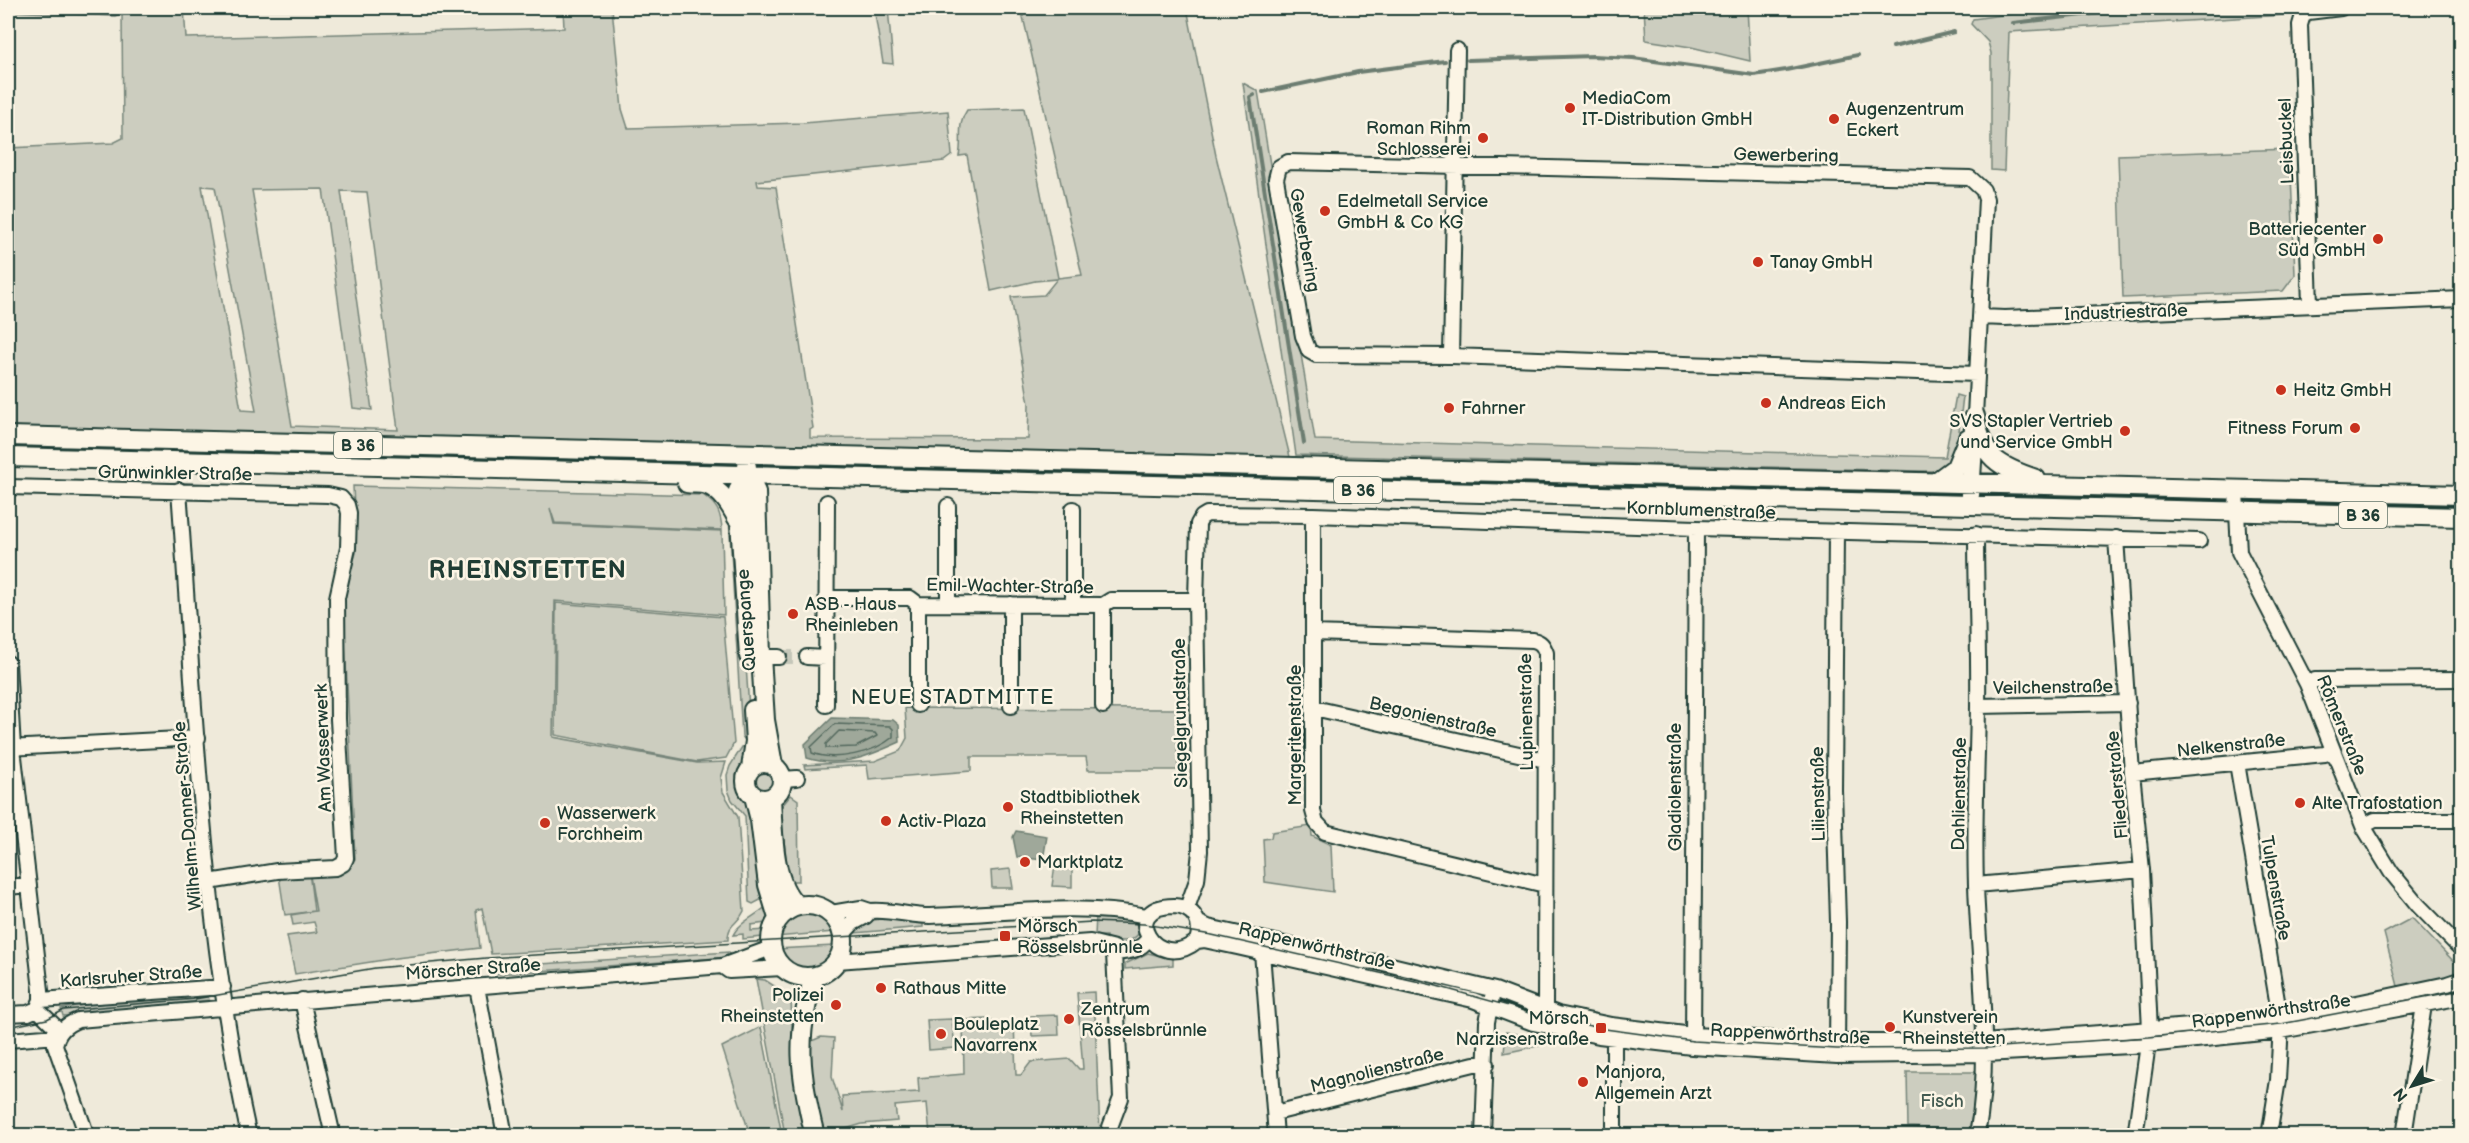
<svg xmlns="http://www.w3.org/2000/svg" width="2469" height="1143" font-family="'Balsamiq Sans',sans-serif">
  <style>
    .green { fill: #cccdbf; stroke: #76857a; stroke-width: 1.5; fill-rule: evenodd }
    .water { fill: #9fa89a; stroke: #6c7d71; stroke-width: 1.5 }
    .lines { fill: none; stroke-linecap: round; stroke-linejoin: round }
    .shore { stroke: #52685d; stroke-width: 1.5 }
    .stream { stroke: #6c7d71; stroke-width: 4 }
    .minor-tunnel { stroke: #c5c7b9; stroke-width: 14; stroke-dasharray: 14 7; stroke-linecap: butt }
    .minor-casing { stroke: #1f3d34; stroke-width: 18 }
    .major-casing { stroke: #1f3d34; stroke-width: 22 }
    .minor { stroke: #fcf5e5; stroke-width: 14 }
    .major { stroke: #fcf5e5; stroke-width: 18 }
    .tram { stroke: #1f3d34; stroke-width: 1.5 }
    .poi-dot { fill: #c8321e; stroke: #fcf5e5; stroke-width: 2 }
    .labels { text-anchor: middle; stroke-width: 5; stroke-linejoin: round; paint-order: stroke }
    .shield { fill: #fcf5e5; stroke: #617469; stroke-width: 1.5 }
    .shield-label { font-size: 16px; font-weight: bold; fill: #1f3d34 }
    .poi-label { font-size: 18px; fill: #1f3d34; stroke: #fcf5e5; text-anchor: start }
    .street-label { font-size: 18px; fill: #1f3d34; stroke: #fcf5e5 }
    .park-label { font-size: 18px; fill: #425a50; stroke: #fcf5e5 }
    .neighbourhood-label { font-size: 20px; letter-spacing: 1.5px; fill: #1f3d34; stroke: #fcf5e5 }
    .district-label { font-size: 24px; font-weight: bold; letter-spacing: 1.5px; fill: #1f3d34; stroke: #fcf5e5 }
  </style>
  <rect width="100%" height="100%" fill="#efeada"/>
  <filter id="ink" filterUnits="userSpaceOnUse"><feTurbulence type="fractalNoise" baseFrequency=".0167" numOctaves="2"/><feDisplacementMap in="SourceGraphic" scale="12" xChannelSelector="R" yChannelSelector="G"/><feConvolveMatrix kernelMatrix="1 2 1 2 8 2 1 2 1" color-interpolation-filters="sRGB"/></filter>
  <g filter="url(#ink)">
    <!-- green -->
    <path class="green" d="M8,8H184L186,38L564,28L563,8H612L622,109L628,128L803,123L948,111L952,155L944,161L757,181L758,186L776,187L813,428L810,430V438L1028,439L1029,404L1011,297L1044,295L1057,279L1035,281L991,291L967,155L959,156C963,138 956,126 967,110L1024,108L1058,278L1082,275L1021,8H1187L1216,156L1290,457L485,443L8,430V148L113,143L123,138L122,13L115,16L8,11ZM202,186L215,187L256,411L241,410ZM323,189L353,408L372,410L341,191L367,192L398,430L292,426L252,190Z
      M874,8H888L893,64L883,63Z
      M1644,8H1747L1750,61L1691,47L1646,40Z
      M2091,8H2284V15L2009,32L2004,171L1991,170V53L1988,42L1971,24L1973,19L2002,15Z
      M1243,83L1258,91L1315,440L1945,457L1956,395L1963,397C1960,414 1960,454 1947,466C1939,472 1929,471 1919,471L1296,455Z
      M2290,149L2295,275L2283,291L2123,298L2118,155Z
      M353,486L703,495C717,505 721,512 722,530L555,523L550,508L554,524L722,531L724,615L555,601L553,737L697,763L726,762L721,778L723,792L738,817L744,911C738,925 728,922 728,940L491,954L482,908L476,910L480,948L396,958L295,974L287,936L317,932L314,922L293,925L291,915L316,911L310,876L340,875L355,859L343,597L356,553Z
      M731,516L738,550L751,738L744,739L742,736L729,517Z
      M556,603L723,617L734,743L726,758L697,762L555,735Z
      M905,708L1176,709L1178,770H1088L1086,757H971V771L869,779L867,765L805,769L804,765L875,761L900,751L907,738Z
      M752,745L747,759L736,775V782L739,794L750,806L766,897L753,904L749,902L745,816L732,800L728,790L727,775L730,766L742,747Z
      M751 781a13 13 0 1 1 26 0a13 13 0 1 1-26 0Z
      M791,795L798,800L799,881H789L780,808Z
      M1311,826L1312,836L1331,845L1333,892L1265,882L1263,839L1271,838L1272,832Z
      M1072,863V887L1052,886L1055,865Z
      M1010,869L1013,888H992L991,871Z
      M309,872L314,911L285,915L279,876Z
      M769,904L770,917L766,923L751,925V931L765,930L763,937L743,939V934L733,935C739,922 758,915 769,904Z
      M803,911C817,911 830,918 834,932L775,937C779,923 788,914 803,911Z
      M1096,915L1124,918L1138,925L1139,933C1130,945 1120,941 1106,938V936H1095Z
      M887,918L923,924V927L854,933L868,921Z
      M2412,918L2458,966L2460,974L2399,990L2384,933Z
      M834,946C831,969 805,973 787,966L776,949Z
      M729,952L730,957L496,974L494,967Z
      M1148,953L1173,959V965L1125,969V964Z
      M756,979L765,980L791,997L793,1054L808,1135H785Z
      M207,992L209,1000L63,1016L61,1009L75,1006Z
      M1094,992L1100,1134L930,1135L927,1103L895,1106L897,1121L862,1124L842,1130L843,1135H821L807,1043L821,1037L834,1038L832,1077L843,1112L842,1096L919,1092L918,1078L964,1074L963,1020L989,1019L994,1023L1014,1022L1016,1075H1021L1031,1062L1070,1059L1079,1069H1083L1077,993Z
      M1058,1015L1059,1035L1032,1036L1031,1016Z
      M952,1019L955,1048L929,1050L927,1020Z
      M761,1027L782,1135H750L722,1047Z
      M1506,1032L1548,1040V1044L1504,1053Z
      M1907,1072H1977L1974,1106L1969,1130L1908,1127Z"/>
    <!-- water -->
    <path class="water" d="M832,718L893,720L899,725L900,742C869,756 840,769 807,758L805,744Z
      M1016,831L1047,836L1043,860L1017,857L1013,837Z"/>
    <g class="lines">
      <!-- shore -->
      <path class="shore" d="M835,724L890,726L893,729V737C874,753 836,762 812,753L811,747Z
        M839,731L875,733L877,736L856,747L826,748V744Z"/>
      <!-- stream -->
      <path class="stream" d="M2013,23L2145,8
        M1893,47L1954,32
        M1468,60L1593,56L1633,58L1754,75L1786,70L1858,55
        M1263,92L1358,72L1445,61
        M1254,95L1250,97L1304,443"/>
      <!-- minor-tunnel -->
      <path class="minor-tunnel" d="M779,657H807"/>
      <defs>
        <path id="minor" d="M2310,304L2300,25L2303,15L2308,12L2341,8
          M1980,317L2005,318L2462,299
          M1451,356L1457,50
          M1975,416L1986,199L1983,190L1970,178L1288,162L1279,167L1276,179L1303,336L1309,351L1316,355L1451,356L1977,374
          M8,487L328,495L341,498L347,505L349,513L348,548L337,598L338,719L346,858L343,864L336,868L277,871L209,882
          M179,490C195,704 202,926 249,1136
          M2236,491L2239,552L2307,684L2363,826L2391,872L2418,905L2462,950
          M1313,515V811L1316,822L1325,832L1545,885
          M1836,531L1834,790L1838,922L1837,1051
          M1976,534C1976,592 1979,650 1978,707C1977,767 1974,826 1976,885C1979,969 1992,1053 1977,1136
          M2116,538L2132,773L2142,870L2150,1030L2135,1136
          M827,604L829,598H910L918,604L1103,605L1111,600H1196
          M948,604V506
          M1073,605V509
          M1313,633L1533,640C1541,642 1543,645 1546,653L1545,1010
          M751,657H779
          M807,657L826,658
          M8,663L13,748L41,990V1000L37,1009
          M2307,684L2315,680L2462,679
          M826,705L827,502
          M918,705V604
          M1011,706V604
          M1103,706V605
          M1978,706L2128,703
          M1314,708L1545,760
          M8,748L198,738
          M2237,763L2281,1024L2278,1080L2269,1136
          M2132,773L2325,754L2333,750
          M783,779L797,778
          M2363,826L2375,820H2462
          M1976,885L2142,870
          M8,887L28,885
          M1174,906C1194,907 1203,923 1197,941C1155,975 1117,906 1174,906Z
          M1187,908L1197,880L1200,851L1196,600L1198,524L1202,517L1207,514L1313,515L1696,528L2199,541
          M831,913L861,908L870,911C890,909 910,916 930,916C1002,914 1077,902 1147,916
          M1199,923L1208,927L1360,961L1379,962L1495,990L1558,1014L1611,1025L1693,1035L1837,1042H1984L2281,1019L2447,984L2462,979
          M843,934L853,923L866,916L870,911
          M1197,941L1204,940L1237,947L1473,1000L1533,1023L1599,1036L1692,1047L1837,1056L1985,1054L2148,1045L2281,1031L2462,997
          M1262,952L1276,1136
          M1114,953C1129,952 1140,951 1149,938
          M837,961L1090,942L1114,948V953
          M722,966L729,971L783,968
          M477,987L505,1136
          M41,1000L223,987
          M302,1000L333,1136
          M37,1009L60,1031
          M8,1014L28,1013L37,1009
          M8,1040L57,1036
          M1693,1042L1696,528
          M1275,1113L1474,1064H1487
          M87,1136L55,1045C58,1032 65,1025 78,1020L722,966L771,948
          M1110,1136V1127L1121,1098L1114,953
          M1483,1136L1487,1022L1492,997
          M1614,1136V1038
          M2404,1136L2424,1005"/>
        <path id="major" d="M1975,416C1981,457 1999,467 2036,479
          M8,436L2462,495
          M8,457L2462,517
          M747,467V475L756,492L761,656L765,720L773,765
          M747,475L738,491L749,656
          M1937,481L1956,467L1968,438
          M687,483C693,484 702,483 707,485C722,491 730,505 737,518
          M1970,495L1974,429
          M746 781a18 18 0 1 1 36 0a18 18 0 1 1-36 0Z
          M751,768L755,741L753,710
          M754,796L760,820L768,885L778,918
          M771,798C773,829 772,885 797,905
          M771 941a36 36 0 1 1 72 0a36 36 0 1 1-72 0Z
          M815,1136C800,1076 794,1035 815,976"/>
      </defs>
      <!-- minor casing -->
      <use href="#minor" class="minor-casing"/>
      <!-- major casing -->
      <use href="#major" class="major-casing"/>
      <!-- minor -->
      <use href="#minor" class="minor"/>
      <!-- major -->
      <use href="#major" class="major"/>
      <!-- tram -->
      <path class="tram" d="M8,1027L47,1019L64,1010L195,999L375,968L486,958L1092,922L1144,924L1212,935L1433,985L1548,1017L1605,1029L1693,1041L1837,1049L1985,1048L2149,1037L2281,1024L2462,990"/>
    </g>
  </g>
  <!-- markers -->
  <g class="poi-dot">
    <circle cx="1570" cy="108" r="6"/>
    <circle cx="1834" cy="119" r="6"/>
    <circle cx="1483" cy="138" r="6"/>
    <circle cx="1325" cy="211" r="6"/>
    <circle cx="2378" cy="239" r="6"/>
    <circle cx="1758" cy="262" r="6"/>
    <circle cx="2281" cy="390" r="6"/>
    <circle cx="1766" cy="403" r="6"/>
    <circle cx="1449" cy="408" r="6"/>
    <circle cx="2355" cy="428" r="6"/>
    <circle cx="2125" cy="431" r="6"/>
    <circle cx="793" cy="614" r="6"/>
    <circle cx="2300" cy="803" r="6"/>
    <circle cx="1008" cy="807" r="6"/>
    <circle cx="886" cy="821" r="6"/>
    <circle cx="545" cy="823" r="6"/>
    <circle cx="1025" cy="862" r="6"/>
    <rect x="999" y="930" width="12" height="12" rx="3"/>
    <circle cx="881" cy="988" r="6"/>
    <circle cx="836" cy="1005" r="6"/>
    <circle cx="1069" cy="1019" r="6"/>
    <circle cx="1890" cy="1027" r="6"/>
    <rect x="1595" y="1022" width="12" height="12" rx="3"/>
    <circle cx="941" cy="1034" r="6"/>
    <circle cx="1583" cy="1082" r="6"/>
  </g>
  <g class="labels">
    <!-- shield labels -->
    <g class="shield">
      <rect x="334" y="432" width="48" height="26" rx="4.5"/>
      <rect x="1334" y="477" width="48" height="26" rx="4.5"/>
      <rect x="2339" y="502" width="48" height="26" rx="4.5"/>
    </g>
    <g class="shield-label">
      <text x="358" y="451">B 36</text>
      <text x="1358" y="496">B 36</text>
      <text x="2363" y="521">B 36</text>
    </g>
    <!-- poi labels -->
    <g class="poi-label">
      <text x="1582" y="104">MediaCom<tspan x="1582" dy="21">IT-Distribution GmbH</tspan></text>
      <text x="1846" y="115">Augenzentrum<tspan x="1846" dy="21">Eckert</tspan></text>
      <text x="1471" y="134" text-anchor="end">Roman Rihm<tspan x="1471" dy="21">Schlosserei</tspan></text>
      <text x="1337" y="207">Edelmetall Service<tspan x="1337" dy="21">GmbH &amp; Co KG</tspan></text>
      <text x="2366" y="235" text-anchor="end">Batteriecenter<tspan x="2366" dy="21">Süd GmbH</tspan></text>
      <text x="1770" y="268">Tanay GmbH</text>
      <text x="2293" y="396">Heitz GmbH</text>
      <text x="1778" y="409">Andreas Eich</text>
      <text x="1461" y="414">Fahrner</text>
      <text x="2113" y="427" text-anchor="end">SVS Stapler Vertrieb<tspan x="2113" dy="21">und Service GmbH</tspan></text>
      <text x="2343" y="434" text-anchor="end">Fitness Forum</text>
      <text x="805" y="610">ASB - Haus<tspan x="805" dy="21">Rheinleben</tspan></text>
      <text x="1020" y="803">Stadtbibliothek<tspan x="1020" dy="21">Rheinstetten</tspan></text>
      <text x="2312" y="809">Alte Trafostation</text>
      <text x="557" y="819">Wasserwerk<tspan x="557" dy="21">Forchheim</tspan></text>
      <text x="898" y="827">Activ-Plaza</text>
      <text x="1037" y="868">Marktplatz</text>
      <text x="1017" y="932">Mörsch<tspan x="1017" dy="21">Rösselsbrünnle</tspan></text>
      <text x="893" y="994">Rathaus Mitte</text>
      <text x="824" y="1001" text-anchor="end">Polizei<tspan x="824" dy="21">Rheinstetten</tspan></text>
      <text x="1081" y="1015">Zentrum<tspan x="1081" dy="21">Rösselsbrünnle</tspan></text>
      <text x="1902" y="1023">Kunstverein<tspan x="1902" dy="21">Rheinstetten</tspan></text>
      <text x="1589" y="1024" text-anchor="end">Mörsch<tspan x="1589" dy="21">Narzissenstraße</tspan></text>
      <text x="953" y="1030">Bouleplatz<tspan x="953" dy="21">Navarrenx</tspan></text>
      <text x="1595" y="1078">Manjora,<tspan x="1595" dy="21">Allgemein Arzt</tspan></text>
    </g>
    <!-- street labels -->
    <g class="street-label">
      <text transform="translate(2286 141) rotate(-92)" y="6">Leisbuckel</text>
      <text transform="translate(1786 155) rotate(1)" y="6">Gewerbering</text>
      <text transform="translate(1305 240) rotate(80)" y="6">Gewerbering</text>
      <text transform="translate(2126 312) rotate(-2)" y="6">Industriestraße</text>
      <text transform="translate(175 473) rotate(1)" y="6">Grünwinkler Straße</text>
      <text transform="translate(1701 510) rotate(2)" y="6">Kornblumenstraße</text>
      <text transform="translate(1010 586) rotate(1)" y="6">Emil-Wachter-Straße</text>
      <text transform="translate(746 620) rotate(-94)" y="6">Querspange</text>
      <text transform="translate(2053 687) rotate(-1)" y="6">Veilchenstraße</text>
      <text transform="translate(1526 712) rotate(-91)" y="6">Lupinenstraße</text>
      <text transform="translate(1180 713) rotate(-91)" y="6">Siegelgrundstraße</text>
      <text transform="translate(1433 717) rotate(13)" y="6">Begonienstraße</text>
      <text transform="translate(2342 725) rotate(68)" y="6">Römerstraße</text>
      <text transform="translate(1295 735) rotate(-90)" y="6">Margeritenstraße</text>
      <text transform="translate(2231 745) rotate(-6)" y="6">Nelkenstraße</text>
      <text transform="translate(323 748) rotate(-92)" y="6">Am Wasserwerk</text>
      <text transform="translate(2117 785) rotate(-95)" y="6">Fliederstraße</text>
      <text transform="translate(1675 787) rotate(-90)" y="6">Gladiolenstraße</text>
      <text transform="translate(1818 794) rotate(-91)" y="6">Lilienstraße</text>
      <text transform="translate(1959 794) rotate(-89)" y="6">Dahlienstraße</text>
      <text transform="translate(187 816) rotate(-95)" y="6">Wilhelm-Danner-Straße</text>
      <text transform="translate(2276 888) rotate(80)" y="6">Tulpenstraße</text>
      <text transform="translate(1317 946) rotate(13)" y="6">Rappenwörthstraße</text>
      <text transform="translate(473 969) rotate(-4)" y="6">Mörscher Straße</text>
      <text transform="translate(131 976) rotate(-4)" y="6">Karlsruher Straße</text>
      <text transform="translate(2271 1011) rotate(-8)" y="6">Rappenwörthstraße</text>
      <text transform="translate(1790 1034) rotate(3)" y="6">Rappenwörthstraße</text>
      <text transform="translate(1377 1070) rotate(-14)" y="6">Magnolienstraße</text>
    </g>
    <!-- park labels -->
    <g class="park-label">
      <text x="1942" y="1107">Fisch</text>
    </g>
    <!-- neighbourhood labels -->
    <g class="neighbourhood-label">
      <text x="953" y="704">NEUE STADTMITTE</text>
    </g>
    <!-- district labels -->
    <g class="district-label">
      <text x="528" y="578">RHEINSTETTEN</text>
    </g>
  </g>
  <!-- margin -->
  <rect width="2469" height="1143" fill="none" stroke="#fcf5e5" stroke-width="30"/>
  <rect x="15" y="15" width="2439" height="1113" fill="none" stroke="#1f3d34" stroke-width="2" filter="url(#ink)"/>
  <!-- north arrow -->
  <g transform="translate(2412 1086) rotate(232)" stroke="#fcf5e5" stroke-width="4.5" paint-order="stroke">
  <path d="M0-4.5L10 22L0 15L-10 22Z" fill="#1f3d34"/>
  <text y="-9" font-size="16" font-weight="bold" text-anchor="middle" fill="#1f3d34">N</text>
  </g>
</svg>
